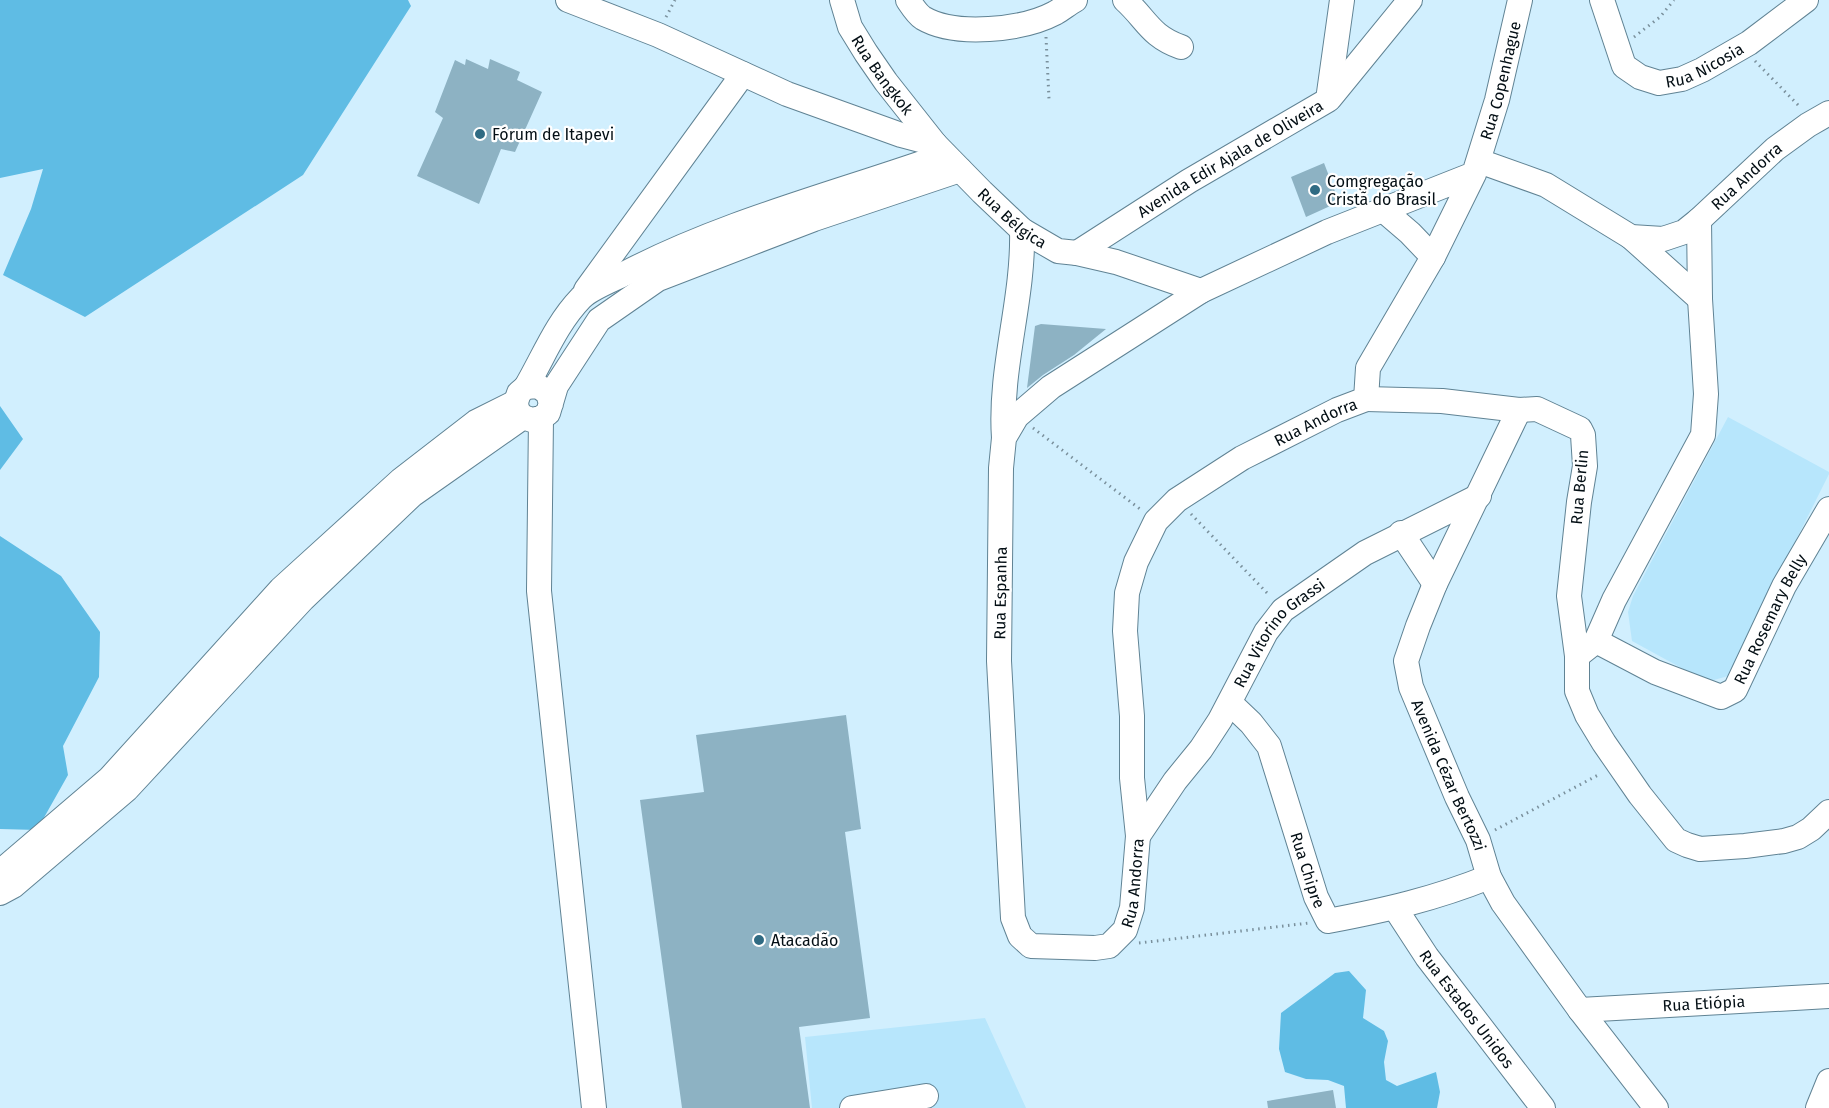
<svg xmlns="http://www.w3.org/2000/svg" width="1829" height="1108" font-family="'Fira Sans',sans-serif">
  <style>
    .built { fill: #b7e6fc }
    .forest { fill: #5fbce4 }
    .building { fill: #8db2c3 }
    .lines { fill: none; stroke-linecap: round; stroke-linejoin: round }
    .minor-casing { stroke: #608394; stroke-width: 26 }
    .path { stroke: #7a909c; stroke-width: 3; stroke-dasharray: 1.5 4.5; stroke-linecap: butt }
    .minor { stroke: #fff; stroke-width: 24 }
    .poi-dot { fill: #306b83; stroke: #fff; stroke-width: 2 }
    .labels { text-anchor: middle; stroke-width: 4.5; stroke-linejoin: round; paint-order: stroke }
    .street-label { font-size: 16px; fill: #030e14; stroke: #fff }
    .poi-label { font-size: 16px; fill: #030e14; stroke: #fff; text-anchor: start }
  </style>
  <rect width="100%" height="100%" fill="#d1effe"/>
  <!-- built -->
  <path class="built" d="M1728,417L1829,472V474L1728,676L1707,682L1632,641L1628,612L1633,596Z
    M985,1018L1026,1108H812L805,1037Z"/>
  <!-- forest -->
  <path class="forest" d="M0,0H408L411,6L303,175L85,317L3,275L31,209L43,169L0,178Z
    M0,406L23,439L0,470Z
    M0,536L61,576L100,632L99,677L63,746L68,775L37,830L0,829Z
    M1349,971L1366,990L1363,1018L1384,1031L1388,1041L1384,1062L1386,1080L1397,1086L1436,1072L1440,1092L1437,1108H1346L1344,1086L1328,1080L1306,1079L1285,1072L1279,1049L1281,1013L1335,973Z"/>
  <!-- building -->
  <path class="building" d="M466,59L488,69L490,59L520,72L517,80L542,92L515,152L501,149L479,204L417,176L443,118L435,112L455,60L465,65Z
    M1324,163L1339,202L1306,217L1291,177Z
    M1041,324L1106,329L1074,355L1043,375L1027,388L1035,326Z
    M846,715L861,829L845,832L870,1018L799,1027L810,1108H682L640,800L704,792L696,735Z
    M1333,1090L1336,1108H1268L1267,1101Z"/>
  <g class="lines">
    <defs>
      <g id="minor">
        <path id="s1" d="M568,0L658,35L787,94L901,135L935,144L982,192L1022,230L1058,251L1077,253L1116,262L1201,291"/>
        <path id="s2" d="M842,0L850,27L866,53L886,82L935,144"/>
        <path d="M908,0C912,6 917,14 923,18C955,37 1023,30 1055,13C1062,9 1068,4 1075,0"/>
        <path d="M1125,0C1147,20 1150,36 1181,47"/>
        <path id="s3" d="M1602,0L1624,66L1640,77L1659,83L1682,79L1702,70L1749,43L1806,0"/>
        <path d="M1330,98L1410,0"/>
        <path id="s4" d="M1479,161L1546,185L1631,237L1663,239L1684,232L1699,220L1775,149L1808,125L1829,113"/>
        <path id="s5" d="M1474,174L1327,232L1201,291L1051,387L1017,416L1004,438L1001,468L999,661L1013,918L1020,936L1031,946L1095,948L1109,946L1125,930L1132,908L1138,836L1132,778V716L1125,631L1127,593L1136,562L1156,521L1177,500L1242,458L1337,410L1366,399L1368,368L1433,257L1474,174L1497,100L1520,0"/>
        <path d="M1382,209L1410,233L1433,257"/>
        <path d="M1631,237L1700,299"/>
        <path id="s6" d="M1077,253L1189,181L1328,100L1342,0"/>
        <path d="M586,290L743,74"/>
        <path d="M526,387C544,356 556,324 581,298C589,289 612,280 624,274C725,221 838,193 945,155"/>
        <path d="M1366,399L1442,401L1519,410L1537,409L1580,429L1583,435L1585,466L1579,502L1569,596L1577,656V691L1587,715L1604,743L1640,795L1676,840L1687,845L1700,849L1745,846L1784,841L1798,837L1811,829L1829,812"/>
        <path d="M551,404L548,393L538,386L526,387L519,393L516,402L517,410L523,417L532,420L541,418L548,413L556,386L599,320L658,279L814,219L960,170"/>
        <path id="s7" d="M1519,410L1435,584L1418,626L1406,661L1411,687L1457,797L1478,840L1489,877L1503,903L1580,1010L1656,1108"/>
        <path d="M541,418L539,591L594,1108"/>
        <path d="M1004,438C999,368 1024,300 1022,230"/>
        <path d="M1401,533L1435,584"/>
        <path id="s8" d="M1596,641L1655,672L1721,697L1735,690L1784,586L1829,509"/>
        <path d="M1577,656L1596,641L1614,600L1703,435L1706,394L1700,299L1699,220"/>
        <path id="s9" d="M1230,703L1251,723L1269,746L1316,897L1328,921C1386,910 1434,899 1489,877"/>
        <path id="s10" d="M1138,836L1175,781L1201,749L1220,720L1266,632L1283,610L1365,553L1479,496"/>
        <path d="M0,872L109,779L281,589L401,480L476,422L516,402"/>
        <path d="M0,893L13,886L127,789L303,599L412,495L523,417"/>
        <path id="s11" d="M1395,908L1427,957L1543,1108"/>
        <path id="s12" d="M1580,1010L1829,996"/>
        <path d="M852,1108L926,1096"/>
        <path d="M1818,1108L1829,1081"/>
      </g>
    </defs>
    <!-- minor casing -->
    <use href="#minor" class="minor-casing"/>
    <!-- path -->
    <path class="path" d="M666,17L675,0
      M1046,37L1049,99
      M1634,37L1660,17L1674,0
      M1755,61L1801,108
      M1033,428L1140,509
      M1191,514L1270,596
      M1495,830L1600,774
      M1139,943L1309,923"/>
    <!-- minor -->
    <use href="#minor" class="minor"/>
  </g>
  <!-- markers -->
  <g class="poi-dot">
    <circle cx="480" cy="134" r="6"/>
    <circle cx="1315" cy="190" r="6"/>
    <circle cx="759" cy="940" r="6"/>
  </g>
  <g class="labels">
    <!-- street labels -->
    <g class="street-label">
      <text dy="6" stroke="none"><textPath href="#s3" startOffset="158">Rua Nicosia</textPath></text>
      <text dy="6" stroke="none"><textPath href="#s2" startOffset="86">Rua Bangkok</textPath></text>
      <text dy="6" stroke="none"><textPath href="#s5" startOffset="2172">Rua Copenhague</textPath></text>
      <text dy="6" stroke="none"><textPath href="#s6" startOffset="180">Avenida Edir Ajala de Oliveira</textPath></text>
      <text dy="6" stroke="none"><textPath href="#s4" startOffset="309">Rua Andorra</textPath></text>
      <text dy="6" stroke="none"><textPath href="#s1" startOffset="502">Rua Bélgica</textPath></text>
      <text dy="6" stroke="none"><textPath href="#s5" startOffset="1767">Rua Andorra</textPath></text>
      <text transform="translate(1579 487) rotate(-85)" y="6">Rua Berlin</text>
      <text transform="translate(1000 593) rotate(-89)" y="6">Rua Espanha</text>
      <text dy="6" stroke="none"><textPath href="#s8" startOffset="232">Rua Rosemary Belly</textPath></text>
      <text dy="6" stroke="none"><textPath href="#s10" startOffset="249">Rua Vitorino Grassi</textPath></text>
      <text dy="6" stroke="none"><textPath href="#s7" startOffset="398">Avenida Cézar Bertozzi</textPath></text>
      <text dy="6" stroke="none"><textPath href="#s9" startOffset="188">Rua Chipre</textPath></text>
      <text dy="6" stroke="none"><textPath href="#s5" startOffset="1209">Rua Andorra</textPath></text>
      <text dy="6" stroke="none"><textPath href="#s12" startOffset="124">Rua Etiópia</textPath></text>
      <text dy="6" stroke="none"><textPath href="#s11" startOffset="124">Rua Estados Unidos</textPath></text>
    </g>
    <!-- poi labels -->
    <g class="poi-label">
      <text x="492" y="140">Fórum de Itapevi</text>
      <text x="1327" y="187">Comgregação<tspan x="1327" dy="18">Cristã do Brasil</tspan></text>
      <text x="771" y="946">Atacadão</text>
    </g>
  </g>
</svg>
